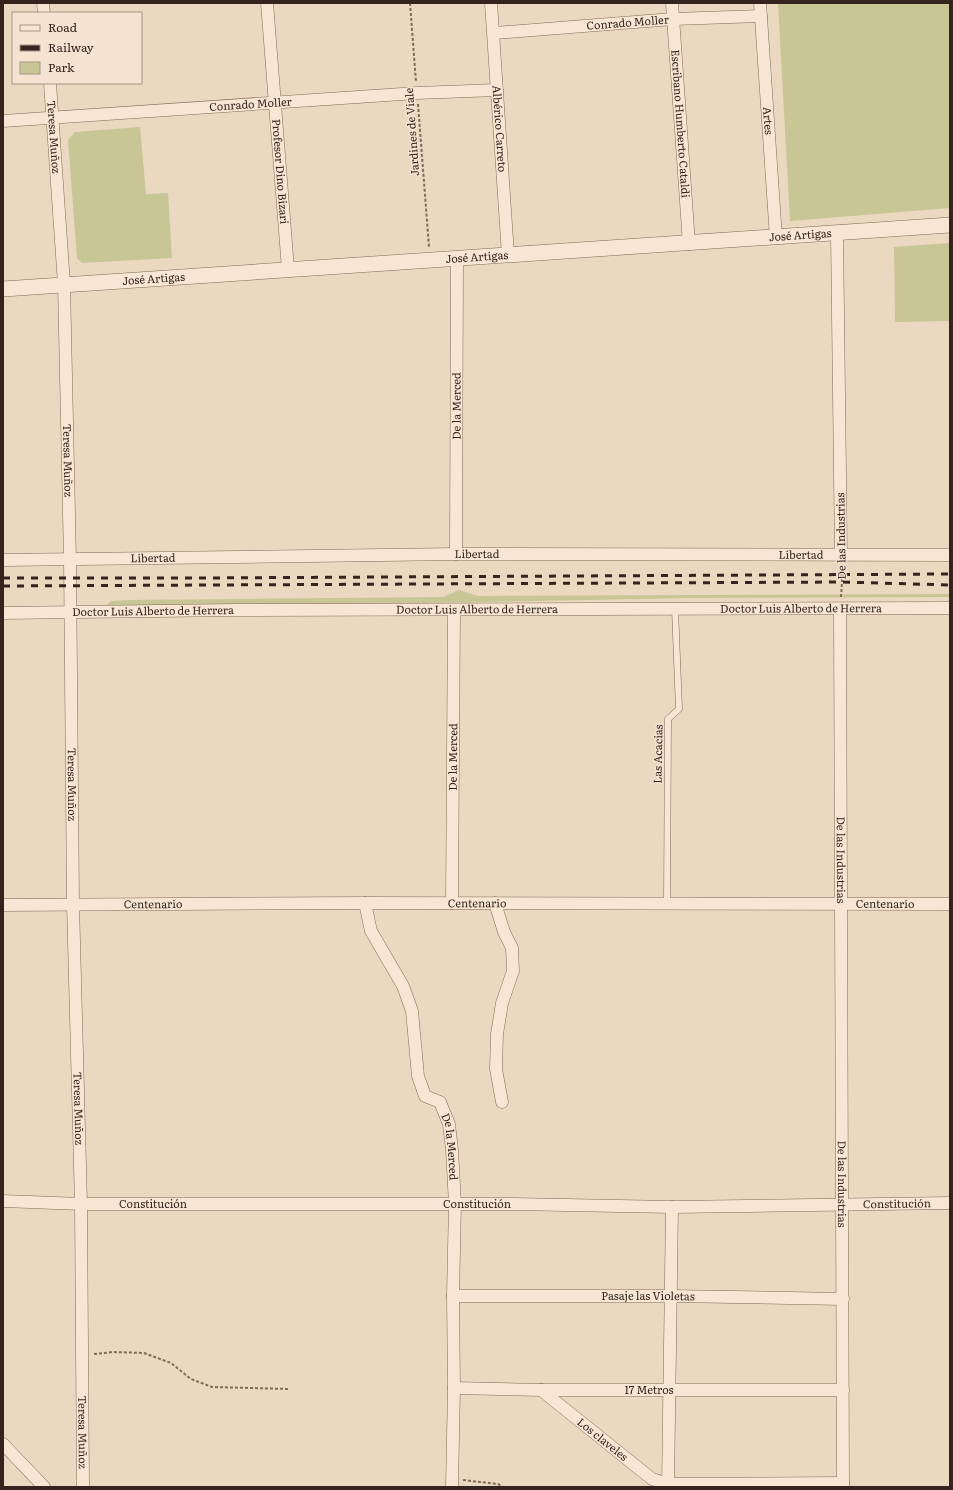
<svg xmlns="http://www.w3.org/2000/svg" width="953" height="1490" font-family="Literata,serif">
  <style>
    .green { fill: #c8c695 }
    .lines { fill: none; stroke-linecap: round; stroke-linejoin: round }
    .service-casing { stroke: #836959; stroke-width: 7 }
    .minor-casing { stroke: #836959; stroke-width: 13 }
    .tertiary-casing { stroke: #836959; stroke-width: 16 }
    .path { stroke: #836959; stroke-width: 2; stroke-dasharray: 3 2; stroke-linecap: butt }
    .service { stroke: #f7e6d3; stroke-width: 6 }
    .minor { stroke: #f7e6d3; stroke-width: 12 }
    .tertiary { stroke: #f7e6d3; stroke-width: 15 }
    .rail { stroke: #34241d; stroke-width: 3; stroke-dasharray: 7 7; stroke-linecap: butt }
    .labels { text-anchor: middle; stroke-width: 3; stroke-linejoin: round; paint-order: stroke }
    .street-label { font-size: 11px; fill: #34241d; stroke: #f3e3d0 }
  </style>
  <rect width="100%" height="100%" fill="#ebd8c0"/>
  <!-- green -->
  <path class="green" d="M778,3H950V208L790,221Z
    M140,127L146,194L168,193L172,258L82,263L77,258L68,140L75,132Z
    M950,243V321L895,322L894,247Z
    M459,590L478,596L950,594V597L691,598L109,609L106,606L111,601L126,600L443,597Z"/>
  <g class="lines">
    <defs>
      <path id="service" d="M667,903L668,719L679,709L675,609"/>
      <g id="minor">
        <path d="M43,3L44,13"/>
        <path id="s1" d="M267,3L288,269"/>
        <path id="s2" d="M491,3L508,255"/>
        <path id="s3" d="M672,3L689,244"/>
        <path id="s4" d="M760,3L776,238"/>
        <path id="s5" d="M494,33L673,19L761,16"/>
        <path id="s6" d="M50,83L64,284L70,560L73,904L81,1204L83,1487"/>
        <path id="s7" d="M3,121L417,93L497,90"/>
        <path d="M837,234L841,555"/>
        <path id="s8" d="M456,554L457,258"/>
        <path id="s9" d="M3,560L456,554L950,555"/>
        <path id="s10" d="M840,609L843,1487"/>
        <path id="s11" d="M3,613L233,610L950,608"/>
        <path id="s12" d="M365,903L371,931L403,986L412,1011L418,1076L425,1096L440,1102L449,1124L452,1150L455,1204L453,1296L454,1388L452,1487"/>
        <path id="s13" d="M452,903L454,610"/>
        <path d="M495,903L504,932L512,948L513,971L502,1003L497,1034L496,1069L502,1102"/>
        <path id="s14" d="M3,905L365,903L950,904"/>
        <path id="s15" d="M3,1201L81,1204H513L672,1207L950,1203"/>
        <path id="s16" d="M453,1296H671L843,1299"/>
        <path id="s17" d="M454,1388L541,1390H843"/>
        <path id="s18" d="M541,1390L652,1479L668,1484L843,1483"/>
        <path d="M3,1444L44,1487"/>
        <path d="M668,1487L672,1207"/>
      </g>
      <g id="tertiary">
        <path id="s19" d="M3,289L950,225"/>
      </g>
    </defs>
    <!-- service casing -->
    <use href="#service" class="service-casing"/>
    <!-- minor casing -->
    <use href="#minor" class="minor-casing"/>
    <!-- tertiary casing -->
    <use href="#tertiary" class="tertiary-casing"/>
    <!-- path -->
    <path class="path" d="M410,3L416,82
      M418,104L429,247
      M841,597L842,582L841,566
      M94,1354L113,1352L144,1353L171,1363L191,1379L212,1387L289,1389
      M463,1480L498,1484L503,1487"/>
    <!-- service -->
    <use href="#service" class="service"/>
    <!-- minor -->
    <use href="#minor" class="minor"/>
    <!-- tertiary -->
    <use href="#tertiary" class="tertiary"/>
    <!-- rail -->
    <path class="rail" d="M3,578H197L950,574
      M3,586L842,582L950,585"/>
  </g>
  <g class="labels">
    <!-- street labels -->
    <g class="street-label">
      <text dy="4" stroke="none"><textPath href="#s5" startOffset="134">Conrado Moller</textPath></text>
      <text dy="4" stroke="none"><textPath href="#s7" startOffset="248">Conrado Moller</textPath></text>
      <text dy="4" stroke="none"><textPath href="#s4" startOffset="118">Artes</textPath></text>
      <text dy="4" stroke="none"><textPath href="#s3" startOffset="121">Escribano Humberto Cataldi</textPath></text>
      <text dy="4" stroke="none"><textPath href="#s2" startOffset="126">Albérico Carreto</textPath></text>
      <text transform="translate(412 132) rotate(-94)" y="4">Jardines de Viale</text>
      <text dy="4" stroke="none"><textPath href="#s6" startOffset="54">Teresa Muñoz</textPath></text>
      <text dy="4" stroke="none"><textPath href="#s1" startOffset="169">Profesor Dino Bizari</textPath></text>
      <text dy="4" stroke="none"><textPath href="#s19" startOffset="799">José Artigas</textPath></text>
      <text dy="4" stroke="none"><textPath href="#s19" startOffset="475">José Artigas</textPath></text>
      <text dy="4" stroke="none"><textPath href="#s19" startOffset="151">José Artigas</textPath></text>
      <text dy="4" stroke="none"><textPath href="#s8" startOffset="148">De la Merced</textPath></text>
      <text dy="4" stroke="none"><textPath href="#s6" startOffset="378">Teresa Muñoz</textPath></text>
      <text transform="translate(841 536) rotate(-91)" y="4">De las Industrias</text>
      <text dy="4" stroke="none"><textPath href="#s9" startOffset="474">Libertad</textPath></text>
      <text dy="4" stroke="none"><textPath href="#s9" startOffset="798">Libertad</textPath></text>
      <text dy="4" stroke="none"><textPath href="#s9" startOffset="150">Libertad</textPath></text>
      <text dy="4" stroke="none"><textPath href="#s11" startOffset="798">Doctor Luis Alberto de Herrera</textPath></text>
      <text dy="4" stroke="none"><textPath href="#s11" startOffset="474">Doctor Luis Alberto de Herrera</textPath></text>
      <text dy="4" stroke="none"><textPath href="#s11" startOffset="150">Doctor Luis Alberto de Herrera</textPath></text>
      <text transform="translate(658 754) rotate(-89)" y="4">Las Acacias</text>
      <text dy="4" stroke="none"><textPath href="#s13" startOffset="146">De la Merced</textPath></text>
      <text dy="4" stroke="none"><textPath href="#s6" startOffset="702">Teresa Muñoz</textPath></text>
      <text dy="4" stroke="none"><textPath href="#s10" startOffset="251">De las Industrias</textPath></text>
      <text dy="4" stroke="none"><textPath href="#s14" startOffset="474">Centenario</textPath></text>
      <text dy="4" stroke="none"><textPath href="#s14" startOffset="882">Centenario</textPath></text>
      <text dy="4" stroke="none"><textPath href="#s14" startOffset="150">Centenario</textPath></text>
      <text dy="4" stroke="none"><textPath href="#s6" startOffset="1026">Teresa Muñoz</textPath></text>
      <text dy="4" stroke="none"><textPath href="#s12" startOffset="268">De la Merced</textPath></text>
      <text dy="4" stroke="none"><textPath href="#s10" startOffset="575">De las Industrias</textPath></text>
      <text dy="4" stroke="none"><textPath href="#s15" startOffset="894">Constitución</textPath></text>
      <text dy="4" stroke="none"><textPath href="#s15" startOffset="150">Constitución</textPath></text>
      <text dy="4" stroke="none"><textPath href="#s15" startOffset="474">Constitución</textPath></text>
      <text dy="4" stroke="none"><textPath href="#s16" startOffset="195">Pasaje las Violetas</textPath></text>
      <text dy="4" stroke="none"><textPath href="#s17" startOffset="195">17 Metros</textPath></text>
      <text dy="4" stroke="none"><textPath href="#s6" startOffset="1350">Teresa Muñoz</textPath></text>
      <text dy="4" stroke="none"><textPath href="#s18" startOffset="79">Los claveles</textPath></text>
    </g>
  </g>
  <!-- border -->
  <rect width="953" height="1490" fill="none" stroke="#34241d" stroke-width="8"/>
  <!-- legend -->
  <rect x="12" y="12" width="130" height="72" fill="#f3e3d0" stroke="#a79788"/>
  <rect x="20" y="25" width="20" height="6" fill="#f7e6d3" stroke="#a79788"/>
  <text x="48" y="32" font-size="12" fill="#34241d">Road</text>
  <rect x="20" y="45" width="20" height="6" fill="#34241d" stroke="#a79788"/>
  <text x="48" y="52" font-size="12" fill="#34241d">Railway</text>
  <rect x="20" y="62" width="20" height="12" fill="#c8c695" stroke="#a79788"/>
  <text x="48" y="72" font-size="12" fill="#34241d">Park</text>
</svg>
